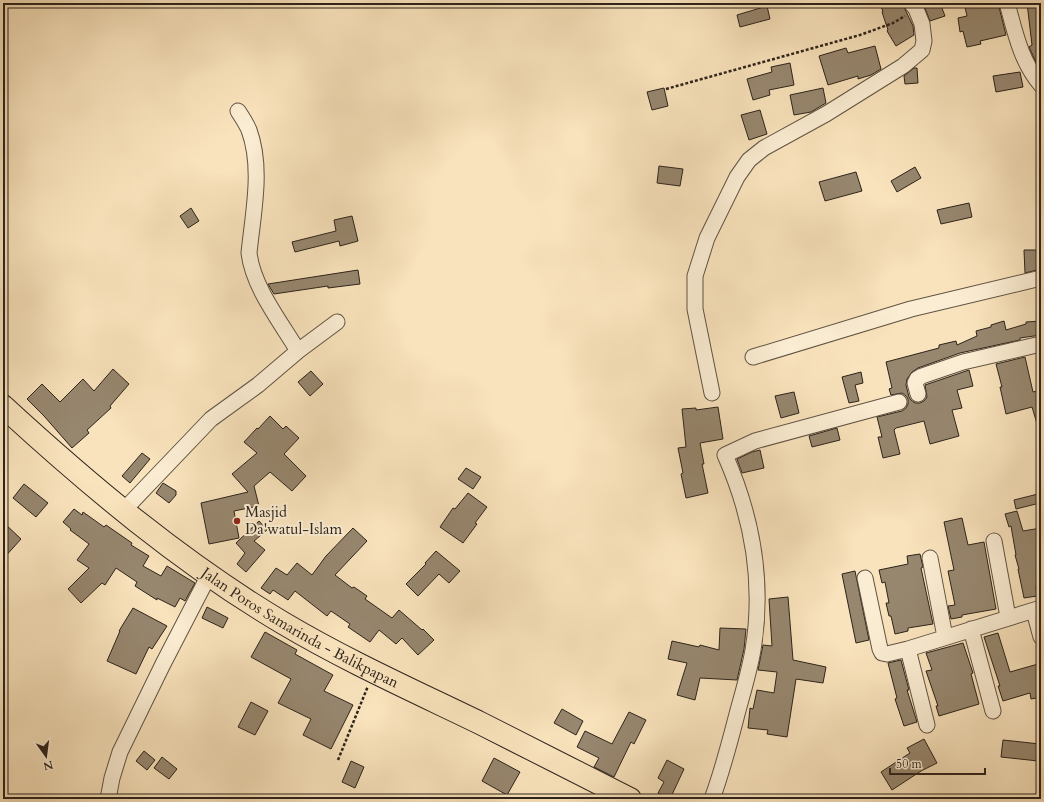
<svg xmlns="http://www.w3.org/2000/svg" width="1044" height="802" font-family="Cardo,serif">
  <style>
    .building { fill: #97876f; stroke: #2d231b }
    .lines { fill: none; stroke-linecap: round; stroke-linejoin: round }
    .minor-casing { stroke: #605343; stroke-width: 17 }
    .highway-casing { stroke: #2d231b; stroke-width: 24 }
    .path { stroke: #2d231b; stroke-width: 2.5; stroke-dasharray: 3 2; stroke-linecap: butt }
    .minor { stroke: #fbedd3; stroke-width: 15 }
    .highway { stroke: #f9e3bc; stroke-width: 22 }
    .poi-dot { fill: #8f2418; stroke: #fbedd3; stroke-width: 1.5 }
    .labels { text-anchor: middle; stroke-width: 4; stroke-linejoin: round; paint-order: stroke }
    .poi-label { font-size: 15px; fill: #2d231b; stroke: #fbedd3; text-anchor: start }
    .street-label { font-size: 15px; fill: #2d231b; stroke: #fbedd3 }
  </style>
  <rect width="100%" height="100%" fill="#f9e3bc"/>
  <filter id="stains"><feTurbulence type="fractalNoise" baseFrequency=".005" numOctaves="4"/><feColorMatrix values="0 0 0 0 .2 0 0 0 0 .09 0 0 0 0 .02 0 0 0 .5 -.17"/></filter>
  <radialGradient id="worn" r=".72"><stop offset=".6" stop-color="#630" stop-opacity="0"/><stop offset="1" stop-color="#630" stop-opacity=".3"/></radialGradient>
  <!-- building -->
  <path class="building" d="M880,3H902L913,26L914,35L896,46L887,31L888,30L882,12H883Z
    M923,3H940L945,16L930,21Z
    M964,3H998L1006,35L980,41L981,44L967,47L963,31L960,32L958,18L967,16Z
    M1027,3H1041V67L1036,62L1029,47L1032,45Z
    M767,6L770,19L740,27L737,15Z
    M875,46L881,69L871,75L858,79V76L828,85L819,56L846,48L848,53Z
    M790,63L794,85L769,90L770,95L753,100L747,79L772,72L771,67Z
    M914,68H917L918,83L905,84L904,76Z
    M1020,72L1023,87L996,92L993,76Z
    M664,88L668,106L652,110L647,92Z
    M823,88L826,103L811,112L794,115L790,95Z
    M760,110L767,134L749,140L741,115Z
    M659,166L683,169L680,186L657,183Z
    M915,167L921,178L897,192L891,181Z
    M856,172L862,191L825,201L819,182Z
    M969,203L972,217L941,224L937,210Z
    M191,208L199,221L188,228L180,216Z
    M352,216L358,241L340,246L339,241L295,252L292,242L336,231L334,220Z
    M1024,250H1041V269L1025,273Z
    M358,270L360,284L328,288V286L274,294L268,284Z
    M1004,321L1006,330L1026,324V322L1041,321V335L1020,338V340L960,353L918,368L912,372L907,379L906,385L909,397L911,400L915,403H920L924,401L927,397L925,385L969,370L973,386L957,390L962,408L952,410L959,436L930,444L924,421L896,428L894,430L900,454L883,458L878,437H882L877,417L902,411L906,408L908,404V399L906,396L902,393L891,395L889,389L892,388L886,362L939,348V345L956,341L957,345L977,336L976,331L991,327V325Z
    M1025,357L1033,392L1041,390V426L1038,427L1032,407L1006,414L1000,387H1002L996,364Z
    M113,369L129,384L110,406L111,408L87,430L89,433L72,448L44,416L27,399L42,384L60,402L83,379L94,391Z
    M311,371L323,384L310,396L298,382Z
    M861,372L863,383L855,385L859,401L849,403L842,377Z
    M794,392L799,413L781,418L775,396Z
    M718,407L723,439L700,443L704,464H702L708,493L686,498L681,474L683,473L678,448L686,447L682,409L696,408V410Z
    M270,416L283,429L286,426L299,438L284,454L306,476L292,491L270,472L254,486L259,506L234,511L239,538L209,544L201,503L248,492L232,474L257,453L244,442L257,428L258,429Z
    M837,428L840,440L812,447L809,436Z
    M760,450L764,468L742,473L737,459L752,452Z
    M142,453L150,459L130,483L122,476Z
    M466,468L481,477L473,489L458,479Z
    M163,483L176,491V495L169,503L156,493Z
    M24,484L48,503L36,517L13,498Z
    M468,493L487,507L475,523L477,524L463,543L440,527L453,508L455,509Z
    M1038,494L1040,503L1016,509L1014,500Z
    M74,509L82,515L83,512L104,527L106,525L132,543L131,545L149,556L143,566L161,576L167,566L195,583L185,601L180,598L175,607L157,598V600L135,586L137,582L116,568L105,585L102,583L81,603L68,589L89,568L77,560L89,544L70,530L71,529L63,522Z
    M1017,511L1023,531L1041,528V585L1036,586L1037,596L1024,598L1018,569H1019L1015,555H1016L1011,526L1009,527L1005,514Z
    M962,518L968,545L984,542L996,609L962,615V617L951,619L948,606L955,605L948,571L954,570L944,522Z
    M259,521L267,530L254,541L265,550L246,572L237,564L245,553L236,543Z
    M3,522L21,539L3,559Z
    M353,528L367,541L335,575L352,588L354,587L367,596L365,599L392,618L399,610L422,630L423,629L434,640L418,655L402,638L396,644L379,630L370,642L348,627L350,624L331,611L327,616L295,591L288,600L273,590L270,594L261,588L276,568L287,575L297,563L312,575L326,556Z
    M436,551L460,571L449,583L439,574L418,596L406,584L426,564L425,563Z
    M920,554L923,567L921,568L933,624L908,628V631L895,634L891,616H889L886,603H889L885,582L882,583L879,570L908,564L907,556Z
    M855,571L869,640L856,643L842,574Z
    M788,597L793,660L826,667L823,683L796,679L787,737L767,734L768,730L748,728L750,708L753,709L757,690L774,693L777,672L758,670L763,645L772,646L769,599Z
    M207,607L228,618L223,628L202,618Z
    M133,608L167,626L152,649L149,647L136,674L107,661L120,631H119Z
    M720,628L746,629L744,649L737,680L700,678L695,700L677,695L687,663L668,659L672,641L699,647L700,645L719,650Z
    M265,632L297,650L295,654L333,675L324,691L353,705L331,749L303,735L311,719L278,703L291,679L251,657Z
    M998,633L1010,672L1038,664L1041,673V697L1031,699L1030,693L1003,701L998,686H1000L984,637Z
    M963,643L973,673L971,674L979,704L939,716L936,706H938L926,671L932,670L926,653Z
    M901,660L909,690H907L917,722L904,726L895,699L897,698L888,663Z
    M251,702L268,711L255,735L238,727Z
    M562,709L583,721L576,735L554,723Z
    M629,712L646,720L634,744L631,742L614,777L594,767L599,758L577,747L585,731L612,744Z
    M924,739L937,763L921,771L892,790L881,772L910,753L907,748Z
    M1003,740L1040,744L1038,761L1001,757Z
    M144,751L155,760L147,770L136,761Z
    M162,757L177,769L169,779L154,768Z
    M494,758L520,772L507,795L482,781Z
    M667,760L684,769L670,799L658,793L664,782L658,778Z
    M351,761L364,767L355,788L342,782Z"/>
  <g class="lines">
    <defs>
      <path id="minor" d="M1007,3C1015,32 1021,62 1041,85
        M238,111C242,117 246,123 249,130C263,168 253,213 249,253C253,287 280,321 298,351
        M753,357L911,309L1041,278
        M712,393L695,309V276L707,238L737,177L749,160L764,148L826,114L903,66L922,50L924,41L922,24L916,9L911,3
        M918,394L915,383L917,379L922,376L963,362L1041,344
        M124,510L211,419L258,385L298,351L337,322
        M994,541L1008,617
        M930,558L945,637
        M865,578L880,649L882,653L887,654L908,649L1041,608
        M1034,611L1041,637
        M971,629L993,711
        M908,649L927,725
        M108,799L112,778L120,752L163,664L209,575
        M712,799C722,772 729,745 736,718C742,695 749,673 753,650C764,583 752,516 725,455L755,441L899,402"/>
      <g id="highway">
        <path id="s1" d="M3,406C90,486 182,563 283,623C347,661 414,691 480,723C530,748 580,774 630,799"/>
      </g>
    </defs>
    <!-- minor casing -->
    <use href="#minor" class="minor-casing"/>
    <!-- highway casing -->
    <use href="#highway" class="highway-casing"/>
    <!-- path -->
    <path class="path" d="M666,89L860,35L893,23L905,16
      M338,760L368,686"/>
    <!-- minor -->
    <use href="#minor" class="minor"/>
    <!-- highway -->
    <use href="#highway" class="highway"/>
  </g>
  <!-- markers -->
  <circle class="poi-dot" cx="237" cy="521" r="4"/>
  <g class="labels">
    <!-- poi labels -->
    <g class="poi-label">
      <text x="245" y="517">Masjid<tspan x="245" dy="17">Da'watul-Islam</tspan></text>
    </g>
    <!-- street labels -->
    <g class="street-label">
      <text dy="5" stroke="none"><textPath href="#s1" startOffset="372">Jalan Poros Samarinda - Balikpapan</textPath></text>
    </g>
  </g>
  <!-- margin -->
  <rect width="1044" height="802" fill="none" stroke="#f9e3bc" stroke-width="16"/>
  <rect x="4" y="4" width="1036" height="794" fill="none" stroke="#2d231b" stroke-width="2"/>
  <rect x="8" y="8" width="1028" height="786" fill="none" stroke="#2d231b"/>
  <!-- north arrow -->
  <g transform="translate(46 756) rotate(166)" stroke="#fbedd3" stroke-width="3" paint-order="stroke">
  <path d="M0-3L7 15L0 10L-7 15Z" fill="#2d231b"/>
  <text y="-6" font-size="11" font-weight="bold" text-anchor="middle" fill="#2d231b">N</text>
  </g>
  <!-- scale -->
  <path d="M890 768v6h95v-6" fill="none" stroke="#2d231b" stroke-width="2"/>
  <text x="896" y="768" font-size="12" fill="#2d231b" stroke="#fbedd3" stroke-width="3" paint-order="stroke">50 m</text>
  <rect width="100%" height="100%" filter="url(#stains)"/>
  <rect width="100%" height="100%" fill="url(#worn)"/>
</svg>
